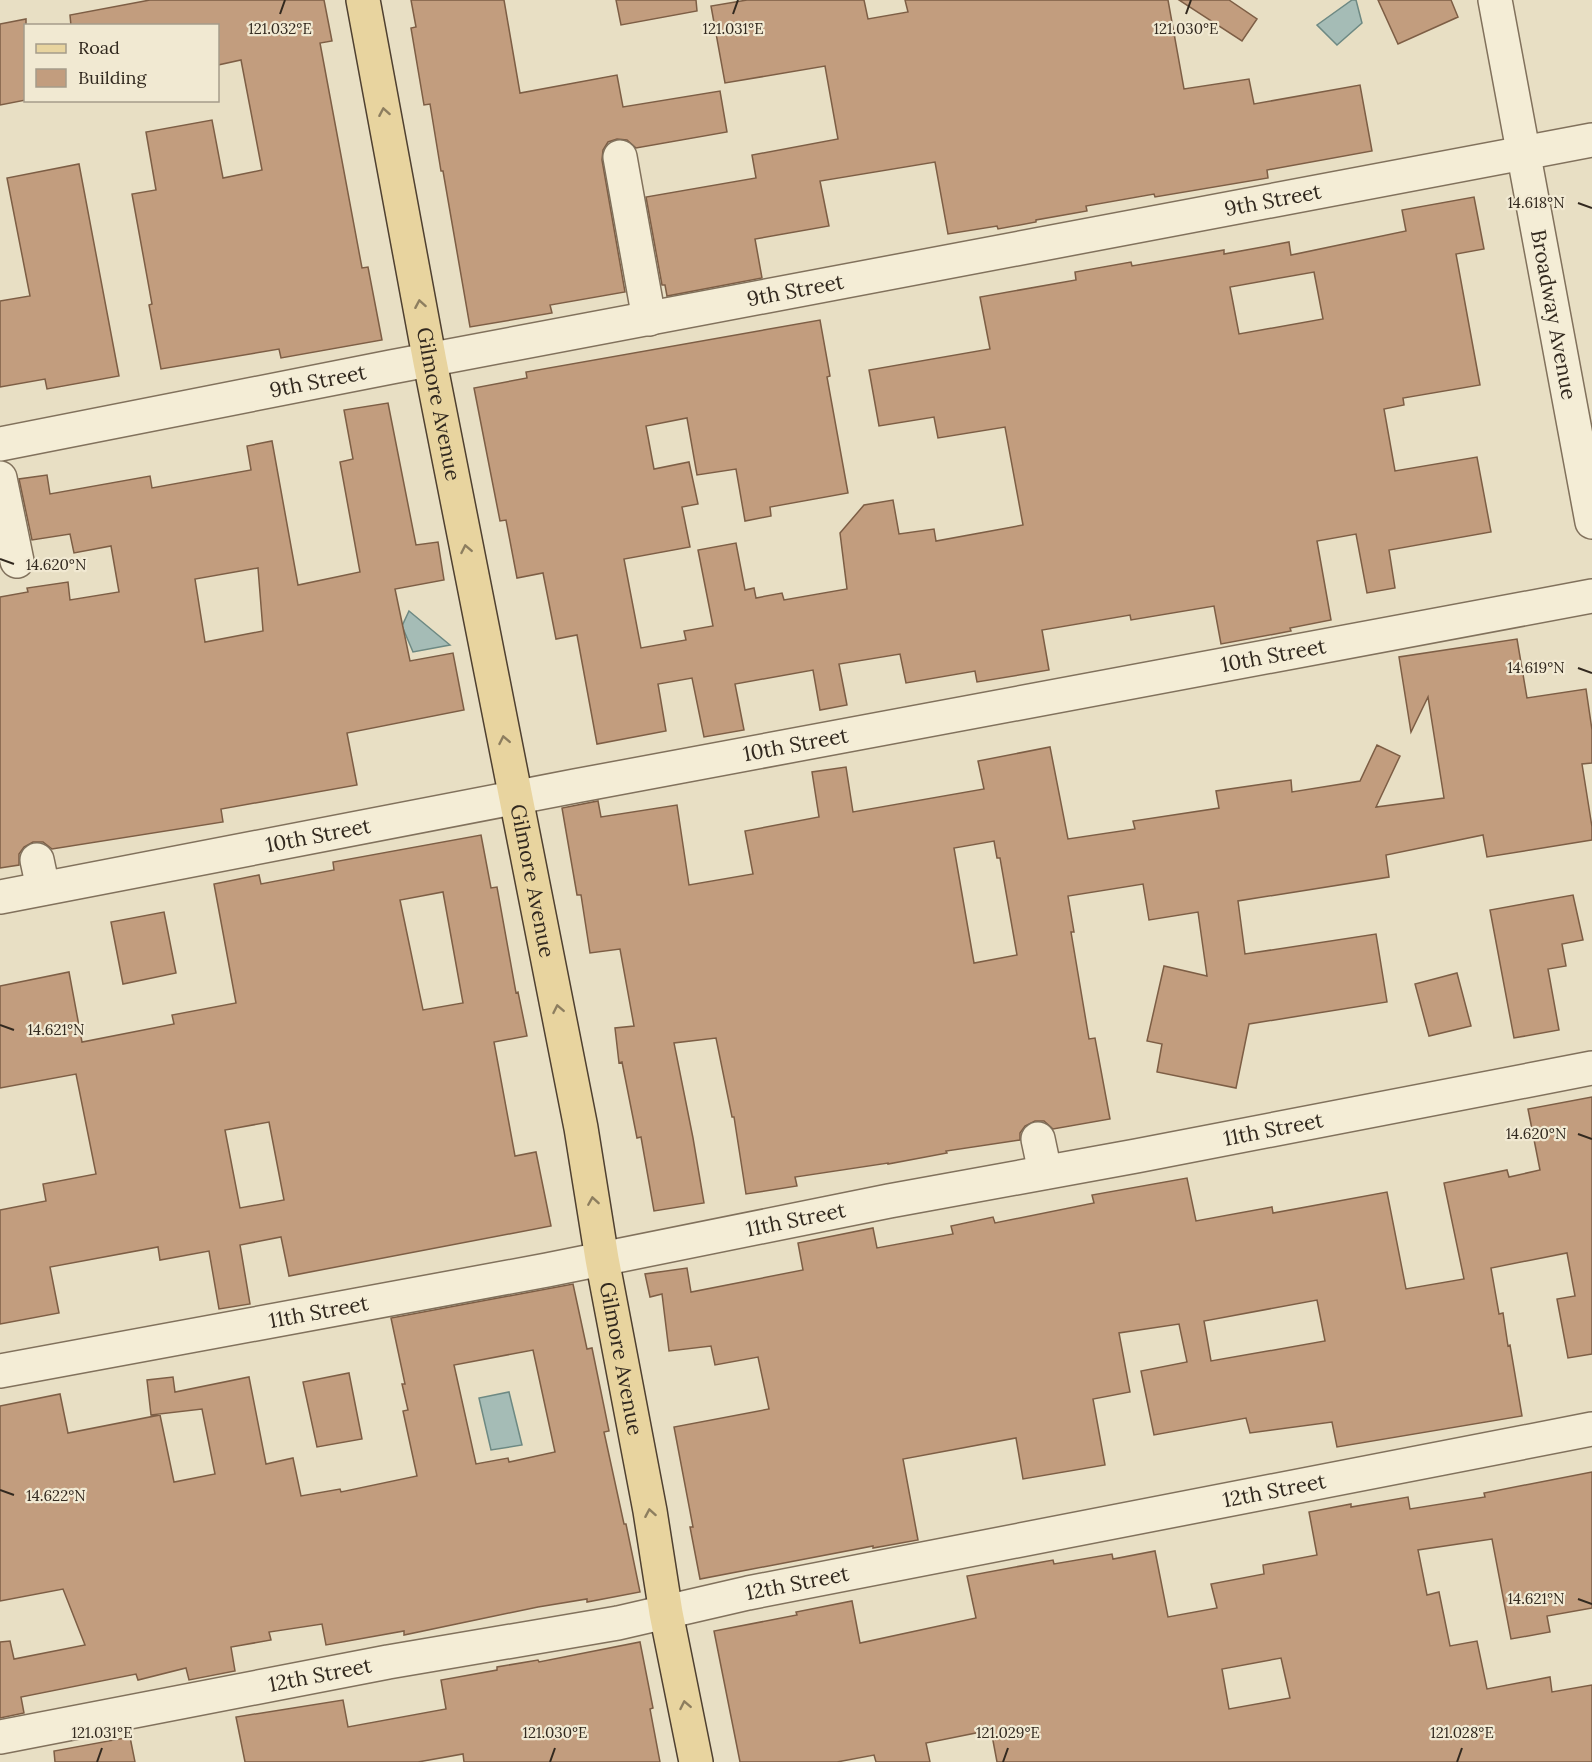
<svg xmlns="http://www.w3.org/2000/svg" width="1592" height="1762" font-family="Lora,serif">
  <style>
    .water { fill: #a5bcb6; stroke: #6d8983; stroke-width: 1.5 }
    .building { fill: #c29d7e; stroke: #7d5e45; stroke-width: 1.5; fill-rule: evenodd }
    .lines { fill: none; stroke-linecap: round; stroke-linejoin: round }
    .minor-casing { stroke: #81715c; stroke-width: 36 }
    .major-casing { stroke: #4f4030; stroke-width: 36 }
    .minor { stroke: #f4edd6; stroke-width: 33 }
    .major { stroke: #e8d49f; stroke-width: 33 }
    .oneway { stroke: #8d7e5f }
    .ticks { fill: none; stroke: #32291f; stroke-width: 2 }
    .labels { text-anchor: middle; stroke-width: 4.5; stroke-linejoin: round; paint-order: stroke }
    .street-label { font-size: 21px; fill: #32291f; stroke: #f1e9d2 }
    .ticks-label { font-size: 15px; text-anchor: middle; fill: #32291f; stroke: #f1e9d2; stroke-width: 4.5; stroke-linejoin: round; paint-order: stroke }
  </style>
  <rect width="100%" height="100%" fill="#e8dfc4"/>
  <!-- water -->
  <path class="water" d="M1352,0H1356L1362,23L1337,45L1317,25Z
    M409,611L450,645L413,652L402,626Z
    M509,1392L522,1445L491,1450L479,1398Z"/>
  <!-- building -->
  <path class="building" d="M150,0H324L332,41L320,43L362,268L368,267L382,340L281,358L279,349L161,369L149,305L152,304L132,194L156,190L146,132L212,120L223,178L262,170L241,60L218,65V26H71L70,15Z
    M411,0H504L520,93L617,75L623,107L720,91L727,132L636,148L627,140L617,139L608,142L603,150L602,160L625,292L550,305L552,313L470,327L443,171H441L430,104L424,105L411,28L416,27Z
    M616,0H696L697,11L621,25Z
    M747,0H864L868,19L908,12L905,0H1168L1184,89L1249,79L1254,104L1360,85L1372,151L1267,170L1268,178L1155,197L1154,194L1086,206L1087,211L1036,220V222L998,229L997,226L948,234L935,162L820,181L829,226L755,239L762,278L667,296L665,285H662L646,197L756,178L752,155L838,139L825,66L725,83L711,6Z
    M1179,0H1229L1257,19L1242,41Z
    M1378,0H1451L1458,17L1398,44Z
    M26,19V100L0,105V24Z
    M79,164L119,376L47,389L45,379L0,387V301L30,296L7,178Z
    M1474,197L1484,249L1456,254L1480,385L1403,398L1404,405L1384,409L1395,471L1477,457L1491,532L1389,550L1395,588L1367,593L1356,534L1317,541L1331,620L1290,628L1291,631L1221,644L1214,606L1131,620L1130,615L1042,630L1049,670L977,682L975,671L906,683L900,654L839,664L847,705L820,710L813,670L735,684L744,730L704,737L692,678L658,684L666,731L597,744L577,635L556,639L543,573L517,578L506,520L500,521L474,388L527,378L526,372L820,320L830,376L827,377L848,493L770,507L771,516L745,521L736,469L697,475L687,418L646,426L654,469L689,462L698,504L682,507L690,547L624,559L641,648L686,640L684,631L713,626L698,550L736,543L745,590L754,588L756,598L782,593L784,600L847,589L840,533L864,505L893,500L899,534L934,529L936,541L1023,525L1005,427L938,438L934,417L879,426L869,370L990,349L980,297L1076,280L1075,272L1131,262L1132,266L1224,250V254L1289,242L1291,255L1406,231L1402,210ZM1314,272L1323,319L1239,334L1230,287Z
    M388,403L416,545L438,542L444,580L395,589L410,661L453,653L464,710L347,733L357,785L221,809L223,822L52,849L43,842H33L24,847L19,854V865L0,868V597L28,592L27,588L68,582L70,600L119,592L111,546L74,553L70,534L32,540L19,479L47,475L50,494L150,476L152,488L251,470L247,446L272,441L298,585L360,572L340,462L353,459L344,410ZM258,568L263,631L205,642L195,579Z
    M1517,639L1527,698L1586,689L1592,730V763L1582,764L1592,827V840L1487,857L1483,835L1386,855L1389,877L1238,901L1245,954L1376,934L1387,1002L1249,1024L1236,1088L1157,1072L1162,1044L1147,1041L1164,966L1207,976L1198,912L1149,920L1143,884L1068,896L1074,932H1071L1089,1039L1095,1038L1110,1119L1053,1129L1044,1121H1035L1025,1126L1020,1133V1140L946,1151L947,1153L888,1164V1163L795,1177L797,1186L746,1194L734,1117H732L716,1038L674,1043L693,1138L704,1203L654,1211L641,1137L637,1138L622,1062L619,1063L615,1028L634,1026L620,949L590,953L581,895H577L562,808L598,801L601,817L677,805L689,885L753,874L745,831L819,817L812,772L846,767L853,812L984,789L978,761L1050,747L1068,839L1135,829L1133,821L1219,808L1216,791L1291,780L1292,792L1360,781L1377,745L1400,756L1376,807L1444,798L1428,697L1411,732L1399,657ZM994,841L997,858H1000L1017,955L974,963L954,848Z
    M481,835L491,888L497,887L516,993L518,992L527,1036L494,1042L515,1156L536,1152L551,1226L289,1276L281,1237L240,1245L250,1304L219,1309L209,1251L160,1260L158,1247L50,1267L59,1313L0,1324V1210L46,1201L43,1184L96,1174L76,1074L0,1088V986L69,972L82,1042L174,1024L172,1015L236,1003L214,884L259,875L261,884L334,870L333,862ZM443,892L463,1003L423,1010L400,900ZM269,1122L284,1200L240,1208L225,1130Z
    M1573,895L1583,940L1562,944L1566,966L1548,969L1559,1030L1514,1038L1490,910Z
    M164,912L176,973L123,984L111,922Z
    M1457,973L1471,1026L1429,1036L1415,984Z
    M1592,1097V1354L1568,1358L1557,1299L1575,1296L1567,1253L1491,1268L1499,1314L1503,1313L1508,1346L1510,1345L1522,1416L1337,1447L1332,1422L1250,1433L1246,1418L1154,1435L1141,1371L1187,1362L1179,1324L1119,1333L1130,1392L1093,1399L1105,1465L1023,1479L1016,1438L903,1459L918,1540L873,1548V1546L700,1579L690,1527H693L674,1427L769,1409L758,1357L715,1365L711,1346L669,1351L662,1294L650,1297L645,1274L687,1268L691,1292L803,1270L798,1243L873,1228L877,1248L953,1234L951,1226L993,1217L995,1223L1094,1203L1092,1195L1187,1178L1196,1221L1272,1207L1273,1213L1387,1192L1406,1289L1464,1279L1444,1183L1507,1170L1509,1177L1540,1170L1528,1109ZM1317,1300L1325,1341L1211,1361L1204,1321Z
    M573,1284L587,1349L592,1348L609,1431L604,1432L624,1524H626L640,1592L587,1602V1599L538,1607L404,1635V1631L326,1645L322,1624L269,1632L271,1640L231,1647L235,1671L189,1680L186,1668L138,1680L136,1674L21,1697L24,1713L0,1718V1642L10,1641L14,1659L85,1645L63,1589L0,1601V1406L60,1394L68,1433L160,1415L174,1482L215,1474L202,1409L151,1415L147,1380L173,1377L175,1392L249,1377L266,1464L293,1458L301,1496L340,1489L341,1492L417,1476L403,1411L408,1410L402,1384H405L391,1318ZM533,1350L555,1452L509,1462L508,1458L476,1464L454,1365Z
    M349,1373L362,1439L317,1447L303,1382Z
    M1592,1472V1608L1547,1616L1550,1632L1511,1639L1492,1539L1418,1550L1427,1595L1439,1592L1450,1646L1477,1641L1487,1689L1550,1677L1552,1692L1592,1685V1762H997L991,1730L926,1743L930,1762H876L874,1755L837,1762H740L714,1631L797,1615L796,1612L852,1601L860,1643L976,1618L967,1576L1053,1560L1054,1564L1112,1554L1113,1559L1155,1551L1168,1617L1217,1608L1211,1584L1264,1574L1263,1565L1317,1555L1309,1512L1351,1504V1507L1408,1497L1410,1509L1485,1497L1484,1493ZM1281,1658L1290,1698L1229,1709L1222,1669Z
    M640,1642L653,1708L650,1709L660,1762H464L463,1754L418,1762H245L236,1717L343,1700L348,1727L446,1709L441,1680L497,1670V1667L538,1660L539,1662Z
    M130,1737L135,1762H55L54,1751Z"/>
  <g class="lines">
    <defs>
      <g id="minor">
        <path id="s1" d="M1495,0L1592,522"/>
        <path d="M620,157L649,319"/>
        <path id="s2" d="M0,444L391,367L1592,140"/>
        <path d="M0,478L17,561"/>
        <path d="M37,860L43,888"/>
        <path id="s3" d="M0,897L575,786L1592,596"/>
        <path d="M1038,1139L1045,1172"/>
        <path id="s4" d="M0,1371L547,1270L889,1201L1136,1156L1592,1068"/>
        <path id="s5" d="M0,1737L388,1662L618,1623L748,1593L1592,1429"/>
      </g>
      <g id="major">
        <path id="s6" d="M363,0L430,362L581,1128L602,1259L650,1511L666,1613L696,1762"/>
      </g>
    </defs>
    <!-- minor casing -->
    <use href="#minor" class="minor-casing"/>
    <!-- major casing -->
    <use href="#major" class="major-casing"/>
    <!-- minor -->
    <use href="#minor" class="minor"/>
    <!-- major -->
    <use href="#major" class="major"/>
  </g>
  <!-- one-way arrows -->
  <defs><path id="oneway-chevron" d="M-2-3.5L2.5 0L-2 3.5" fill="none" stroke-width="1.6" stroke-linecap="round" stroke-linejoin="round" transform="scale(1.5)"/></defs>
  <g class="oneway">
    <use href="#oneway-chevron" transform="translate(384 112) rotate(-100)"/>
    <use href="#oneway-chevron" transform="translate(420 304) rotate(-100)"/>
    <use href="#oneway-chevron" transform="translate(466 549) rotate(-101)"/>
    <use href="#oneway-chevron" transform="translate(504 740) rotate(-101)"/>
    <use href="#oneway-chevron" transform="translate(558 1009) rotate(-101)"/>
    <use href="#oneway-chevron" transform="translate(593 1201) rotate(-99)"/>
    <use href="#oneway-chevron" transform="translate(650 1513) rotate(-100)"/>
    <use href="#oneway-chevron" transform="translate(685 1705) rotate(-101)"/>
  </g>
  <!-- ticks -->
  <path class="ticks" d="M280,14L285,0M733,14L738,0M1186,14L1191,0M1578,203L1592,208M0,559L14,564M1578,668L1592,673M0,1025L14,1030M1578,1134L1592,1139M0,1490L14,1495M1578,1599L1592,1604M97,1762L102,1748M550,1762L555,1748M1003,1762L1008,1748M1457,1762L1462,1748"/>
  <g class="labels">
    <!-- street labels -->
    <g class="street-label">
      <text dy="7" stroke="none"><textPath href="#s2" startOffset="1296">9th Street</textPath></text>
      <text dy="7" stroke="none"><textPath href="#s2" startOffset="810">9th Street</textPath></text>
      <text dy="7" stroke="none"><textPath href="#s1" startOffset="320">Broadway Avenue</textPath></text>
      <text dy="7" stroke="none"><textPath href="#s2" startOffset="324">9th Street</textPath></text>
      <text dy="7" stroke="none"><textPath href="#s6" startOffset="411">Gilmore Avenue</textPath></text>
      <text dy="7" stroke="none"><textPath href="#s3" startOffset="1296">10th Street</textPath></text>
      <text dy="7" stroke="none"><textPath href="#s3" startOffset="810">10th Street</textPath></text>
      <text dy="7" stroke="none"><textPath href="#s3" startOffset="324">10th Street</textPath></text>
      <text dy="7" stroke="none"><textPath href="#s6" startOffset="897">Gilmore Avenue</textPath></text>
      <text dy="7" stroke="none"><textPath href="#s4" startOffset="1296">11th Street</textPath></text>
      <text dy="7" stroke="none"><textPath href="#s4" startOffset="810">11th Street</textPath></text>
      <text dy="7" stroke="none"><textPath href="#s4" startOffset="324">11th Street</textPath></text>
      <text dy="7" stroke="none"><textPath href="#s6" startOffset="1383">Gilmore Avenue</textPath></text>
      <text dy="7" stroke="none"><textPath href="#s5" startOffset="1298">12th Street</textPath></text>
      <text dy="7" stroke="none"><textPath href="#s5" startOffset="812">12th Street</textPath></text>
      <text dy="7" stroke="none"><textPath href="#s5" startOffset="326">12th Street</textPath></text>
    </g>
  </g>
  <g class="ticks-label">
    <text x="280" y="34">121.032°E</text>
    <text x="1186" y="34">121.030°E</text>
    <text x="733" y="34">121.031°E</text>
    <text x="1536" y="208">14.618°N</text>
    <text x="56" y="570">14.620°N</text>
    <text x="1536" y="673">14.619°N</text>
    <text x="56" y="1035">14.621°N</text>
    <text x="1536" y="1139">14.620°N</text>
    <text x="56" y="1501">14.622°N</text>
    <text x="1536" y="1604">14.621°N</text>
    <text x="102" y="1738">121.031°E</text>
    <text x="555" y="1738">121.030°E</text>
    <text x="1008" y="1738">121.029°E</text>
    <text x="1462" y="1738">121.028°E</text>
  </g>
  <!-- legend -->
  <rect x="24" y="24" width="195" height="78" fill="#f1e9d2" stroke="#a59c8a" stroke-width="1.5"/>
  <rect x="36" y="44" width="30" height="9" fill="#e8d49f" stroke="#a59c8a" stroke-width="1.5"/>
  <text x="78" y="54" font-size="18" fill="#32291f">Road</text>
  <rect x="36" y="69" width="30" height="18" fill="#c29d7e" stroke="#a59c8a" stroke-width="1.5"/>
  <text x="78" y="84" font-size="18" fill="#32291f">Building</text>
</svg>
